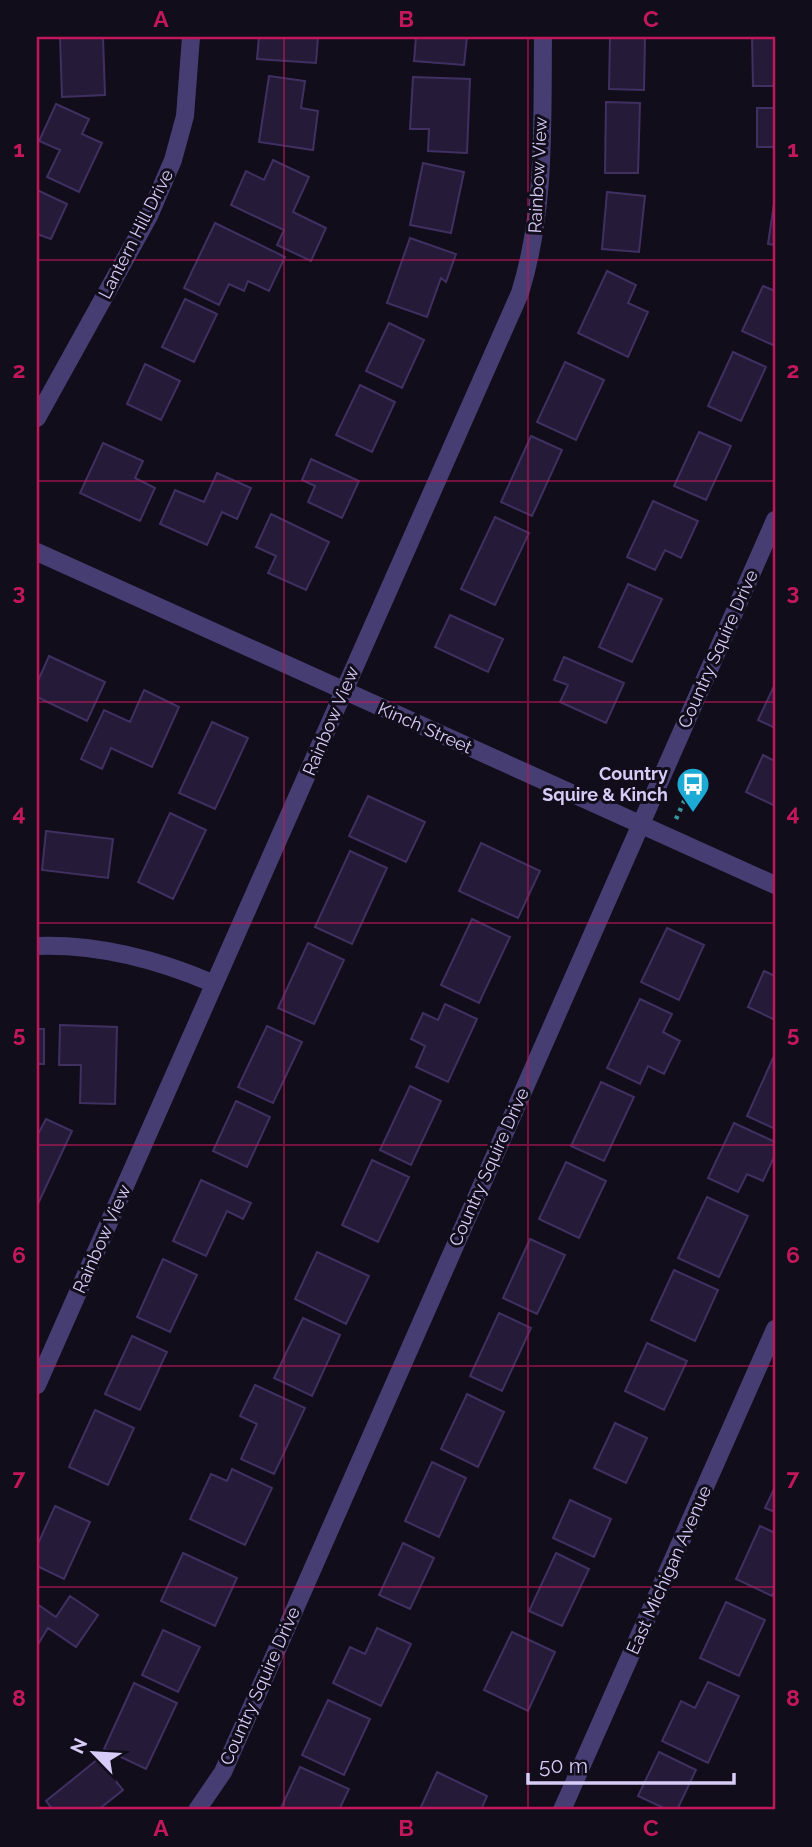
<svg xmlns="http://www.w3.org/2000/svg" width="812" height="1847" font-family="Raleway,sans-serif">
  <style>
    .building { fill: #251b38; stroke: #403061; stroke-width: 2 }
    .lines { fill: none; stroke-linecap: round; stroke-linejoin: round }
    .path { stroke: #3b979d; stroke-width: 4.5; stroke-dasharray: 3.5 5; stroke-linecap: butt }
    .minor { stroke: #463e73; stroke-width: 18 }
    .grid { fill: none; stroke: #c2185b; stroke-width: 2; stroke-opacity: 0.55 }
    .labels { text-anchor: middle; stroke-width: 6; stroke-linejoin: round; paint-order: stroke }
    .street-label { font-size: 18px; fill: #d7ccf8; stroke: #110d1a }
    .poi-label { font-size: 18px; font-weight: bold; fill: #d7ccf8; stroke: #110d1a; text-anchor: end }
    .neatline { fill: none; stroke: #c2185b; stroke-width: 2.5 }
    .grid-label { font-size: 23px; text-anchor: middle; font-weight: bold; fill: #c2185b }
  </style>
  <rect width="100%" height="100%" fill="#110d1a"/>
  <!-- building -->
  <path class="building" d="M60,37H103L105,95L62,97Z
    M259,37H318L316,63L257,59Z
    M416,37H467L464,65L414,61Z
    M610,37H645L644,90L609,89Z
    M752,37H775V86H753Z
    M269,76L305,81L301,108L318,111L313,150L259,142Z
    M413,77L470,79L467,153L428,151L429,129H410Z
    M606,102L640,103L638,173H605Z
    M56,104L89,119L82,134L102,143L79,192L47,177L60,150L39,141Z
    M757,108H775V147H757Z
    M273,160L309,177L293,212L326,228L311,261L277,245L284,230L231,205L246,171L264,180Z
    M423,163L464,172L451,233L410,225Z
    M37,190L67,204L51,239L37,234Z
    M607,192L645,196L639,252L602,249Z
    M775,197V245L768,244Z
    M215,223L285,257L269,291L248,281L244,291L229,284L219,305L184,288Z
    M410,238L456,254L446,282L441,278L427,317L387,303Z
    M607,271L636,285L628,303L648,312L628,357L578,333Z
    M763,286L775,291V346L742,331Z
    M185,299L217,314L194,362L162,347Z
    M389,323L424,340L402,388L366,371Z
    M733,352L766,367L741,421L708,406Z
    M565,362L604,380L576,440L537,422Z
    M145,364L180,381L161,420L127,404Z
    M360,385L395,402L372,452L336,435Z
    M699,432L731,446L706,500L674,486Z
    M531,436L562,450L532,516L501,502Z
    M103,443L143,461L135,478L155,488L140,521L80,493Z
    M311,459L359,481L342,518L308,502L315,486L302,480Z
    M217,473L251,488L237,519L222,512L207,545L160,524L175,490L204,502Z
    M653,501L698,521L681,558L665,550L655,570L627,557Z
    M271,514L329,542L306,590L268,573L276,556L256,547Z
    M495,517L529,533L495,605L461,589Z
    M628,584L662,599L632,662L599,647Z
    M450,615L503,639L488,672L435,647Z
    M49,656L105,682L87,721L37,697V683Z
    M564,657L624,683L606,723L560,702L568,685L554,680Z
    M775,684V728L758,720Z
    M144,690L179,707L152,767L111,748L102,769L81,759L104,710L130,722Z
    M212,722L248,738L215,809L179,793Z
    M763,755L775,761V806L746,792Z
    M368,796L425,822L406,862L349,836Z
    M170,813L206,830L173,899L138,882Z
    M46,831L113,839L108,878L42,870Z
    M481,843L540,871L518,918L459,891Z
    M350,851L387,868L352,944L315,927Z
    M472,919L510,937L479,1003L441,985Z
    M667,928L704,945L679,1000L641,982Z
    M308,943L344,960L314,1024L278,1008Z
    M764,971L775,976V1020L748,1007Z
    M640,999L672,1014L663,1032L680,1041L664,1074L648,1066L640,1084L607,1068Z
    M445,1004L477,1019L448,1082L416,1067L425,1046L411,1039L423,1013L438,1020Z
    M60,1025L117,1027L115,1104L80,1103L81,1065H59Z
    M267,1026L302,1042L273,1103L238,1087Z
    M37,1029H44V1064H37Z
    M773,1058L775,1059V1129L747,1116Z
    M601,1082L634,1097L604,1161L571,1146Z
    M410,1086L441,1101L411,1165L380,1150Z
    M236,1101L270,1117L247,1167L213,1151Z
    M46,1119L72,1131L37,1206V1136Z
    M734,1123L775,1142V1155L763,1181L747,1174L738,1192L708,1178Z
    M372,1160L409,1177L378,1242L342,1225Z
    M566,1162L606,1181L579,1238L539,1219Z
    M201,1180L251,1203L243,1219L227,1211L206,1256L173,1241Z
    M707,1197L748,1216L719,1277L678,1258Z
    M530,1239L565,1255L537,1314L503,1298Z
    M317,1252L369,1276L346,1324L295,1299Z
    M163,1259L197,1275L170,1332L137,1317Z
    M674,1270L718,1290L695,1341L651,1320Z
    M499,1313L531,1328L502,1391L470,1376Z
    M303,1318L340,1335L312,1396L274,1378Z
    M132,1336L167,1352L140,1410L105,1394Z
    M647,1343L687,1361L664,1410L625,1391Z
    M255,1385L305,1408L274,1474L241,1459L257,1424L240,1416Z
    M467,1394L504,1412L478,1467L441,1449Z
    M95,1410L134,1428L108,1485L69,1467Z
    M615,1423L647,1438L626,1483L594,1468Z
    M432,1462L466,1478L439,1537L405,1521Z
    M232,1469L272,1488L245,1545L190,1519L211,1474L227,1481Z
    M775,1487V1512L765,1508Z
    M570,1500L611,1519L594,1557L553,1538Z
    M55,1506L90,1522L64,1579L37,1566V1546Z
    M760,1526L775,1533V1590L772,1596L736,1579Z
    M403,1543L434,1558L410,1609L379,1595Z
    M183,1553L237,1578L215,1626L161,1601Z
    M556,1553L589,1569L562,1626L529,1611Z
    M70,1596L98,1615L76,1647L48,1628L37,1646V1604L56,1617Z
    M726,1602L765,1620L739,1676L700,1658Z
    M377,1628L411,1644L381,1706L333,1683L350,1647L365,1654Z
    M163,1630L200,1647L178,1692L142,1675Z
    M512,1632L555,1652L528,1711L484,1690Z
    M708,1682L739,1696L708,1763L662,1741L681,1701L695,1708Z
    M134,1683L177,1703L146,1769L104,1749Z
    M328,1700L370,1719L344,1775L302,1755Z
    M659,1752L696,1770L677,1810H668L638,1796Z
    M98,1759L123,1790L98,1810H53L46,1801Z
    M300,1767L349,1789L339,1810H280Z
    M437,1772L487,1796L481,1810L420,1809Z"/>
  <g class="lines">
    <!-- path -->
    <path class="path" d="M676,819L686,797"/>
    <!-- minor -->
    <path class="minor" d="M37,418L149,216L173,160L185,116L191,37
      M37,552L775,885
      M37,946C99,944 156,959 212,983
      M37,1385L520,293C546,209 542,124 543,37
      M197,1810L223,1772L775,520
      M562,1810L775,1329"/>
  </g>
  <!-- grid -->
  <path class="grid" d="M284,37V1810M528,37V1810M37,260H775M37,481H775M37,702H775M37,923H775M37,1145H775M37,1366H775M37,1587H775"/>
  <!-- icons -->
  <defs>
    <symbol id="bus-pin" viewBox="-11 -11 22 30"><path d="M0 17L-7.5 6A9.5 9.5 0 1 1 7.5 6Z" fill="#1cabd4" stroke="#110d1a"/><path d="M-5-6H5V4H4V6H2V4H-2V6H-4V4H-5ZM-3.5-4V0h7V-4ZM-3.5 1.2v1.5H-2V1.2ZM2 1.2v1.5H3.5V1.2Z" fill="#fff"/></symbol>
  </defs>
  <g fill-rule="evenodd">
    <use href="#bus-pin" x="674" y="765" width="38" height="52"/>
  </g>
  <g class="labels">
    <!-- street labels -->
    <g class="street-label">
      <text transform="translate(538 175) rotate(-87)" y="6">Rainbow View</text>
      <text transform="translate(136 234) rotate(-63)" y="6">Lantern Hill Drive</text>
      <text transform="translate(718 649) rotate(-66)" y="6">Country Squire Drive</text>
      <text transform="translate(331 721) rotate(-67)" y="6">Rainbow View</text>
      <text transform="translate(425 728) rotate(24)" y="6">Kinch Street</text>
      <text transform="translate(489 1167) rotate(-66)" y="6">Country Squire Drive</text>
      <text transform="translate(102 1239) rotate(-66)" y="6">Rainbow View</text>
      <text transform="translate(669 1570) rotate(-66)" y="6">East Michigan Avenue</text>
      <text transform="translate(260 1686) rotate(-66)" y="6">Country Squire Drive</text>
    </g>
    <!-- poi labels -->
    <g class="poi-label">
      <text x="668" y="780">Country<tspan x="668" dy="21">Squire &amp; Kinch</tspan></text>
    </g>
  </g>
  <!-- border -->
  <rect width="812" height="1847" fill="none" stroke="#110d1a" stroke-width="77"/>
  <!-- north arrow -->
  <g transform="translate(94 1753) rotate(295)" stroke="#110d1a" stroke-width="5" paint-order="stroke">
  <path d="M0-5L12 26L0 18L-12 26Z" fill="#d7ccf8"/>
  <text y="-10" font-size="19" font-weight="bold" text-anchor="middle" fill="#d7ccf8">N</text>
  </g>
  <!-- scale -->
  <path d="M528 1773v10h206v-10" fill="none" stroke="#d7ccf8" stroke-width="3.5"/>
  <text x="539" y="1773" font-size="21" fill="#d7ccf8" stroke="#110d1a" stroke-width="5" paint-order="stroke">50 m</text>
  <rect x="38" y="38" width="736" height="1770" class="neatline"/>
  <g class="grid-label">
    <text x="161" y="27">A</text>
    <text x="406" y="27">B</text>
    <text x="651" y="27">C</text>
    <text x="19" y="157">1</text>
    <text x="793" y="157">1</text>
    <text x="19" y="378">2</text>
    <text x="793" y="378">2</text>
    <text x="19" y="600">3</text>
    <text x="793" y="600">3</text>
    <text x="19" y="821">4</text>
    <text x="793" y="821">4</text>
    <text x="19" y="1042">5</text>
    <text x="793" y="1042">5</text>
    <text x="19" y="1263">6</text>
    <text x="793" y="1263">6</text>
    <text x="19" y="1485">7</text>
    <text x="793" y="1485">7</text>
    <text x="19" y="1706">8</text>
    <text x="793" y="1706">8</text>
    <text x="161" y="1836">A</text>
    <text x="406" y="1836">B</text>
    <text x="651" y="1836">C</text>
  </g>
</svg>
